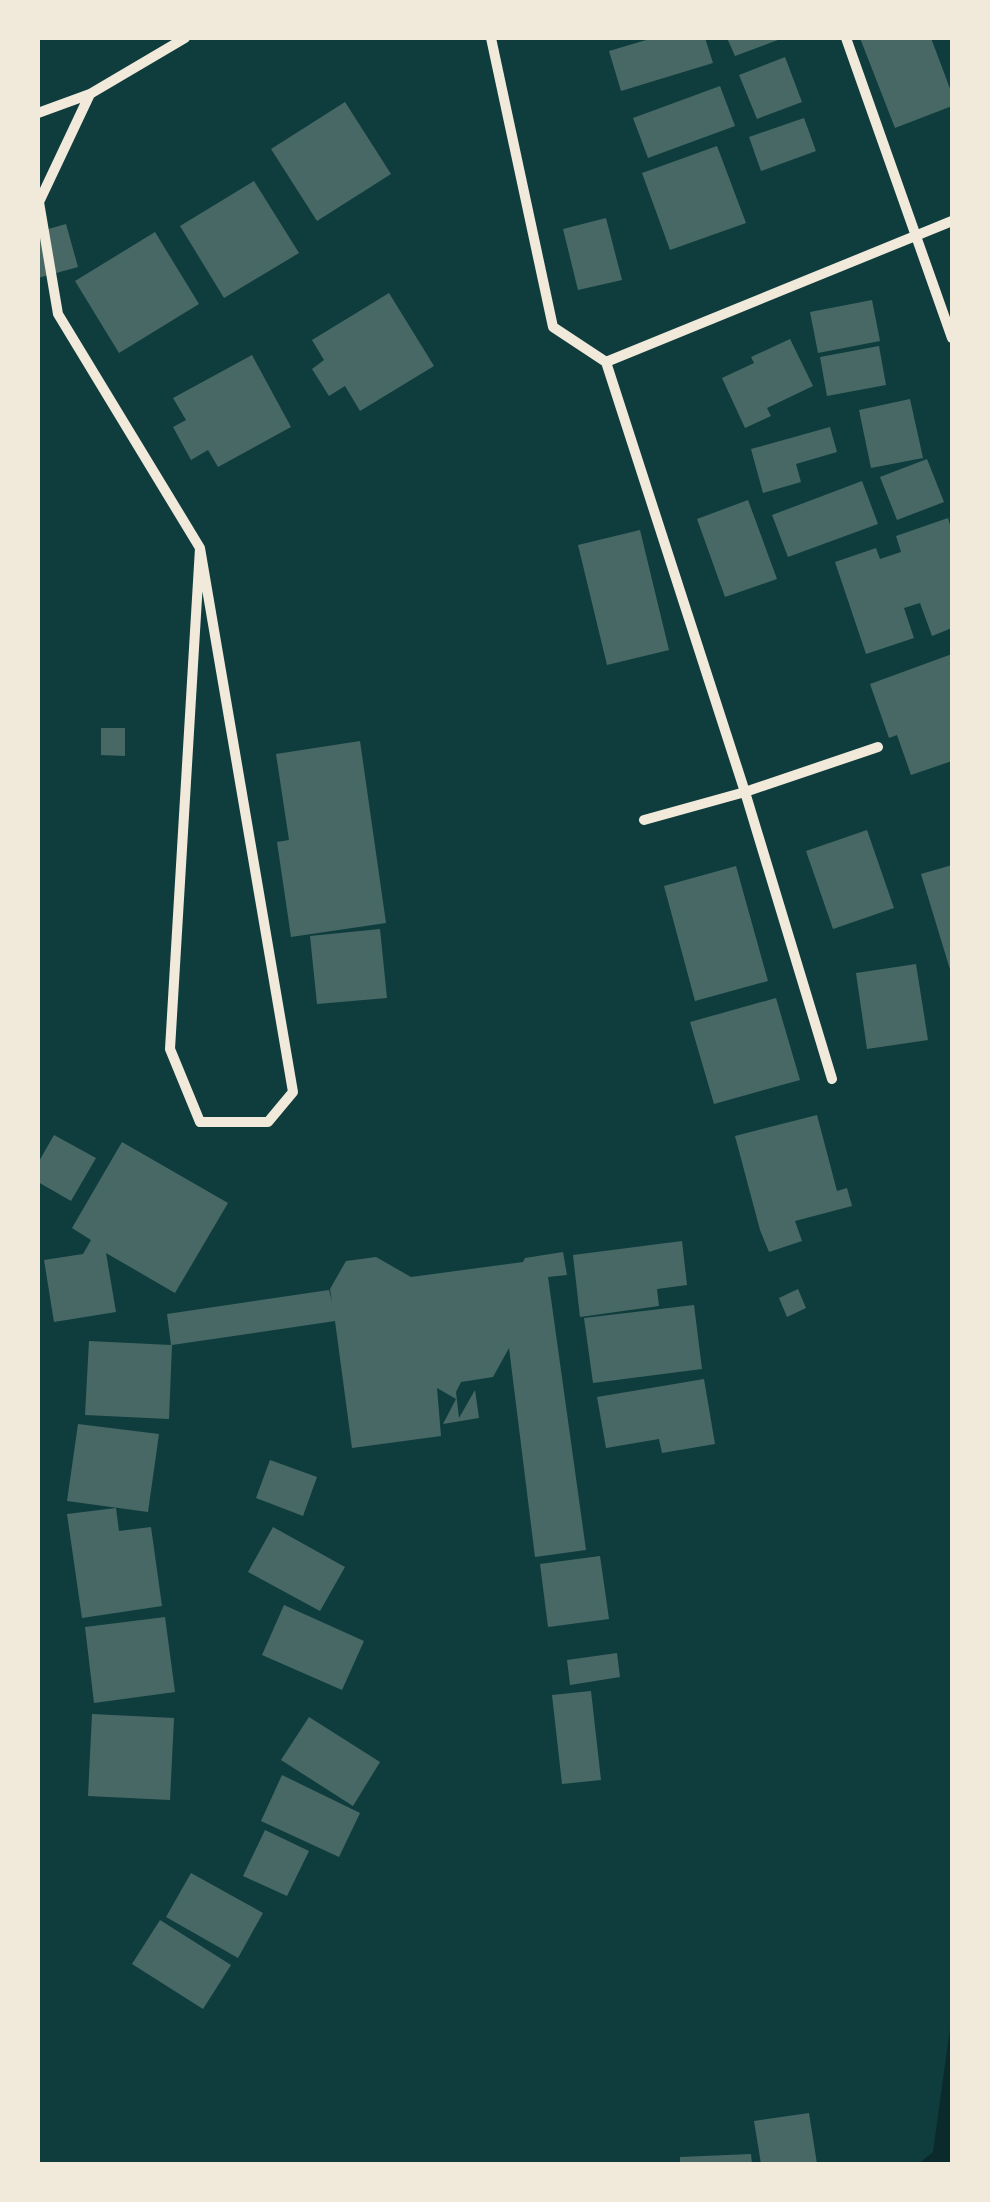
<svg xmlns="http://www.w3.org/2000/svg" width="990" height="2202" font-family="'Zilla Slab',serif">
  <style>
    .water { fill: #0a2a2b }
    .building { fill: #486865 }
    .lines { fill: none; stroke-linecap: round; stroke-linejoin: round }
    .minor { stroke: #f1e9da; stroke-width: 10 }
  </style>
  <rect width="100%" height="100%" fill="#0f3d3e"/>
  <!-- water -->
  <path class="water" d="M952,2014V2164H918L933,2152Z"/>
  <!-- building -->
  <path class="building" d="M653,38H705L713,63L621,91L609,51Z
    M727,38H783L735,56Z
    M860,38H931L952,94V106L895,128Z
    M785,57L802,102L757,119L739,75Z
    M720,86L735,126L648,158L633,118Z
    M345,102L391,174L317,221L271,149Z
    M804,118L816,151L761,171L749,137Z
    M717,146L746,223L670,250L642,173Z
    M254,181L299,253L224,298L180,226Z
    M606,218L622,280L578,290L563,229Z
    M66,224L78,267L38,278V232Z
    M155,232L199,304L119,353L75,281Z
    M389,293L434,366L360,411L345,386L329,396L312,369L324,360L312,340Z
    M872,300L880,341L818,353L810,312Z
    M790,339L813,386L767,408L771,416L745,428L722,378L754,363L751,357Z
    M879,346L886,385L827,396L820,357Z
    M252,355L291,427L218,467L208,450L191,460L173,427L186,420L173,398Z
    M910,399L923,458L871,468L859,410Z
    M830,427L837,452L796,464L801,482L763,493L751,449Z
    M927,459L944,502L897,520L880,477Z
    M862,481L878,524L788,557L772,515Z
    M748,500L777,579L725,597L697,519Z
    M948,518L952,532V628L932,636L920,603L904,608L914,638L866,654L835,562L876,548L880,559L901,552L896,536Z
    M640,530L669,650L607,665L578,545Z
    M952,654V761L911,775L897,735L889,738L870,684Z
    M101,728H125V756L101,755Z
    M360,741L386,923L291,937L277,842L289,840L276,754Z
    M867,830L894,908L833,929L806,851Z
    M952,865V976L921,874Z
    M736,866L768,981L695,1001L664,886Z
    M380,929L387,998L317,1004L310,936Z
    M916,964L928,1040L867,1049L856,973Z
    M776,998L800,1080L714,1104L690,1022Z
    M817,1115L837,1191L847,1188L852,1206L795,1221L802,1241L769,1252L760,1230L735,1136Z
    M54,1135L96,1158L71,1201L38,1182V1163Z
    M122,1142L228,1203L175,1293L106,1253L116,1312L54,1322L44,1260L83,1254L91,1240L72,1228Z
    M682,1241L687,1285L657,1289L659,1306L580,1317L573,1255Z
    M563,1252L567,1275L548,1277L586,1550L535,1557L509,1348L493,1377L461,1382L456,1392L459,1418L475,1390L479,1418L443,1424L456,1399L437,1388L441,1436L352,1448L335,1321L172,1345L169,1419L85,1415L89,1341L171,1345L167,1314L329,1290L332,1302L330,1289L346,1261L376,1257L411,1277L523,1262L525,1258Z
    M798,1289L806,1308L787,1317L779,1298Z
    M694,1305L702,1369L593,1383L584,1318Z
    M704,1379L715,1444L662,1453L659,1439L606,1448L597,1397Z
    M78,1424L159,1434L148,1512L67,1501Z
    M270,1460L317,1477L303,1516L256,1498Z
    M116,1508L119,1531L151,1527L162,1606L82,1618L67,1514Z
    M273,1527L345,1567L320,1611L248,1572Z
    M600,1556L609,1619L548,1627L540,1564Z
    M284,1605L364,1641L342,1690L262,1655Z
    M165,1617L175,1692L94,1703L85,1627Z
    M617,1653L620,1677L570,1685L567,1660Z
    M591,1691L601,1780L562,1784L552,1695Z
    M92,1714L174,1718L170,1800L88,1796Z
    M309,1717L380,1762L353,1806L281,1760Z
    M282,1775L360,1813L339,1857L261,1821Z
    M265,1830L309,1851L287,1896L243,1876Z
    M191,1873L263,1913L238,1958L166,1917Z
    M160,1920L231,1965L203,2009L132,1964Z
    M809,2113L817,2164H761L754,2121Z
    M751,2154L752,2164H680V2157Z"/>
  <g class="lines">
    <!-- minor -->
    <path class="minor" d="M491,38L553,327L606,362L952,221
      M846,38L952,338
      M90,94L39,202L58,314L200,548L293,1092L268,1122H200L170,1049L200,548
      M38,113L90,94L185,38
      M606,362L745,792L832,1079
      M644,820L745,792L878,747"/>
  </g>
  <!-- border -->
  <rect width="990" height="2202" fill="none" stroke="#f1e9da" stroke-width="80"/>
</svg>
